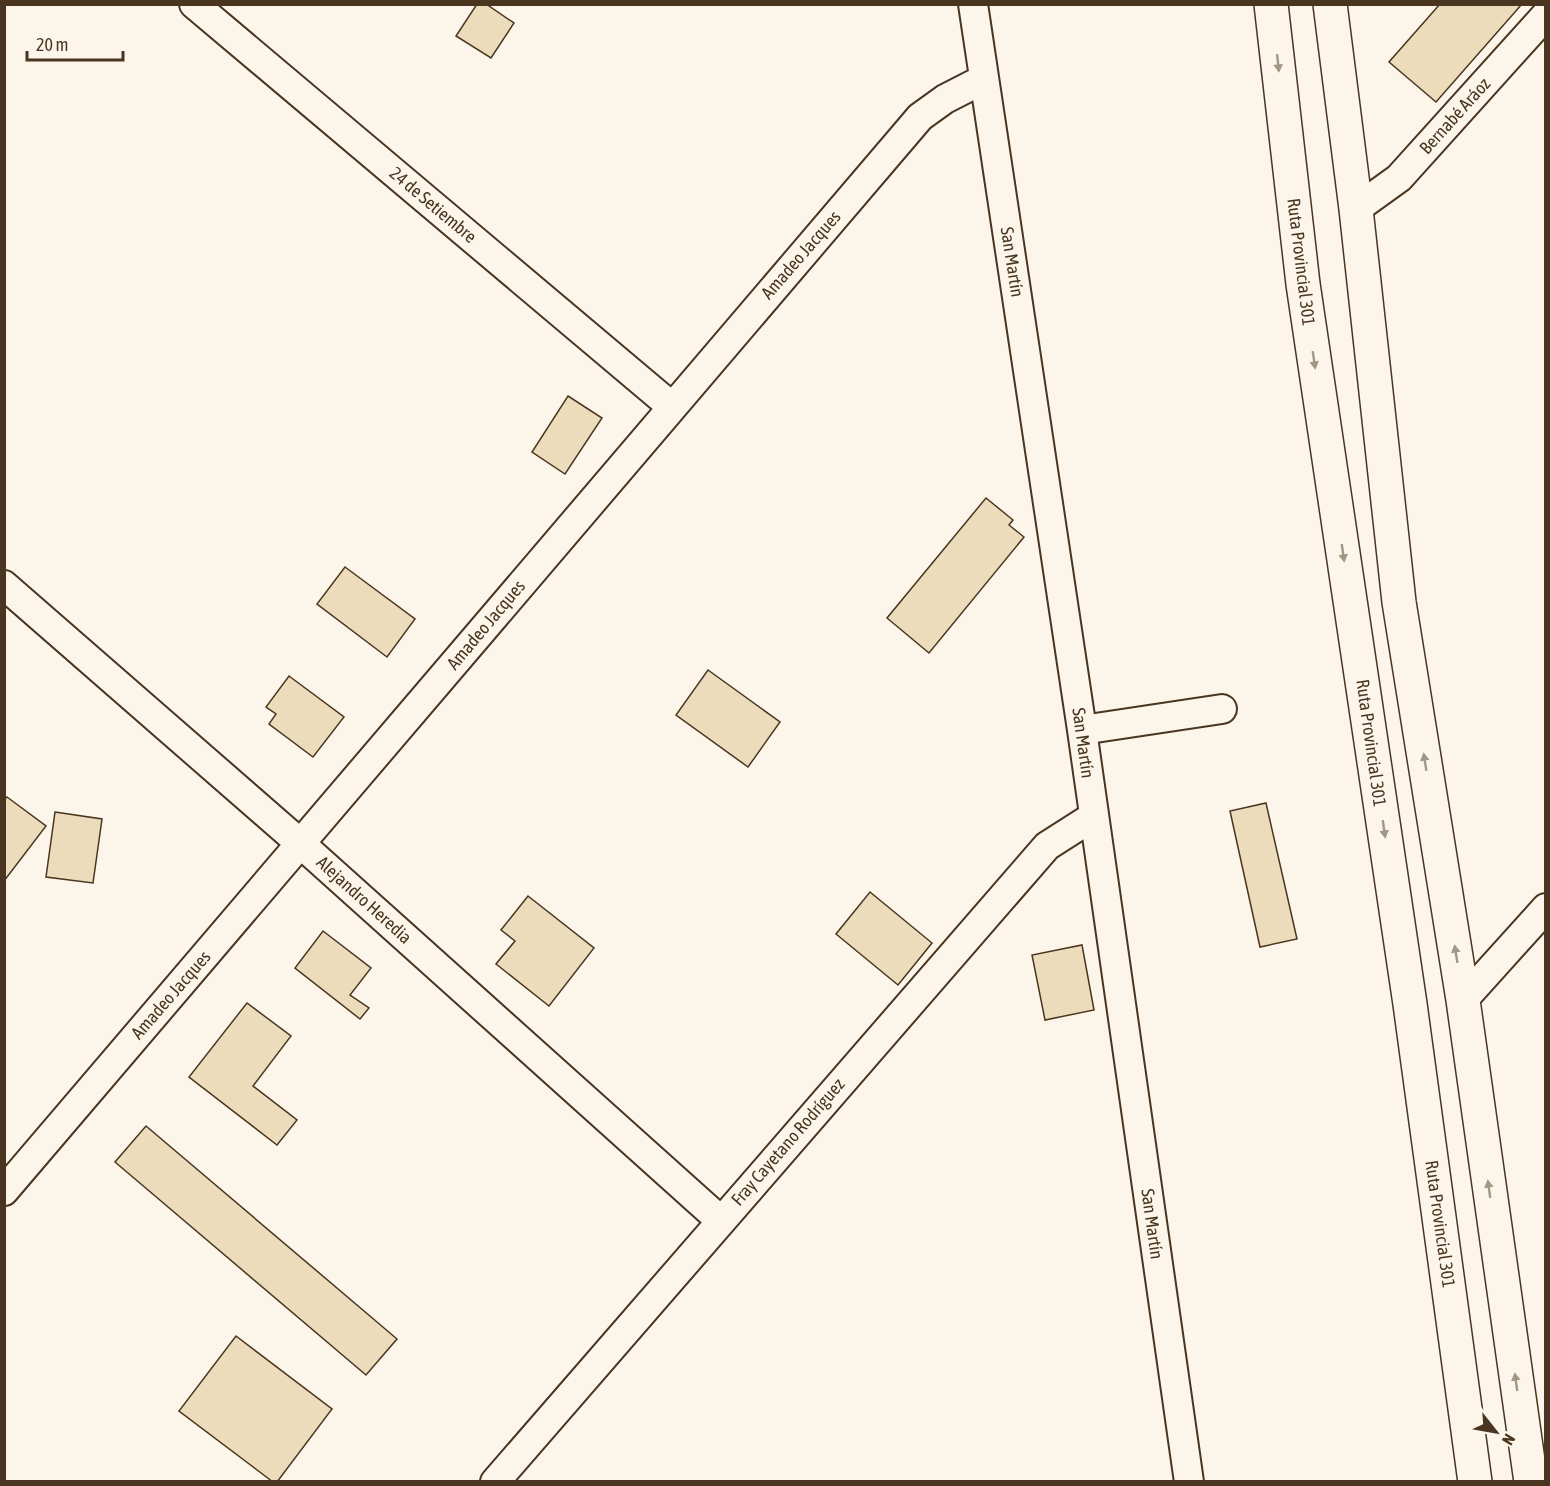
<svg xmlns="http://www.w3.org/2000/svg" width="1550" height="1486" font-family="'Asap Condensed',sans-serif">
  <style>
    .building { fill: #ecdcbc; stroke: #4a3520; stroke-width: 1.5 }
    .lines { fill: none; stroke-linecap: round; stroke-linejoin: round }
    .minor-casing { stroke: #4a3520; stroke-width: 32 }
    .primary-casing { stroke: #4a3520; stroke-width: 36 }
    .minor { stroke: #fbf6e9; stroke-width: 28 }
    .primary { stroke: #fbf6e9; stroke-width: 33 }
    .oneway { fill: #a29684 }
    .labels { text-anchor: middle; stroke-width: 4.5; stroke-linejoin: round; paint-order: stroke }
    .street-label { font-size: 18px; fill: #4a3520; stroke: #fbf6e9 }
  </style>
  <rect width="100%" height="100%" fill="#fbf6e9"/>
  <!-- building -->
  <path class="building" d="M477,4H486L514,23L491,58L456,36Z
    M1440,4H1522L1436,102L1389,62Z
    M568,396L602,418L565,474L532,452Z
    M986,498L1013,520L1009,525L1024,537L929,653L887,618Z
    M345,567L415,619L387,657L317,604Z
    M708,670L780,722L748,767L676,715Z
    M289,676L344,717L313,757L269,724L276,714L266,707Z
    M7,797L46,826L4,881V800Z
    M1266,803L1297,939L1260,947L1230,811Z
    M55,812L102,819L93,883L46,877Z
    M870,892L932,943L898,985L836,934Z
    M528,896L594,948L549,1006L496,964L515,941L501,930Z
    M323,931L371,968L350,995L369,1008L360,1019L295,968Z
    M1082,945L1094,1010L1045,1020L1032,955Z
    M247,1003L291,1036L253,1086L297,1120L277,1145L189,1077Z
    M146,1126L397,1339L366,1375L115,1162Z
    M236,1336L332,1409L277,1482H273L179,1411Z"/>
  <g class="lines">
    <defs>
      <path id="minor" d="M194,4L671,406
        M973,4L1082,730L1189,1482
        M1356,209L1399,178L1546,15
        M4,585L301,844L720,1220
        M1082,730L1222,709
        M1463,1000L1546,908
        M4,1191L920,117L945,99L984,79
        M495,1482L1047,846L1094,816"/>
      <path id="primary" d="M1271,4L1303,284L1410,1004L1475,1482
        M1330,4L1356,209L1399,602L1463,1000L1531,1482"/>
    </defs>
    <!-- minor casing -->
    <use href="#minor" class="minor-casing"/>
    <!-- primary casing -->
    <use href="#primary" class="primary-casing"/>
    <!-- minor -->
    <use href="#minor" class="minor"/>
    <!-- primary -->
    <use href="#primary" class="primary"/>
  </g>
  <!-- one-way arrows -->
  <defs><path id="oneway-solid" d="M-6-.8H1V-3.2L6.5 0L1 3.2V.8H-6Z" transform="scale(1.5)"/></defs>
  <g class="oneway">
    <use href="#oneway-solid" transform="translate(1278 63) rotate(84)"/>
    <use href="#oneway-solid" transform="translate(1314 360) rotate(82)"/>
    <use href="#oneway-solid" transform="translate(1343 553) rotate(82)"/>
    <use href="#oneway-solid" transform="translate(1425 762) rotate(-99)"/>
    <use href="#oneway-solid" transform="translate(1384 829) rotate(82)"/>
    <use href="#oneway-solid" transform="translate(1456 954) rotate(-99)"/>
    <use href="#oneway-solid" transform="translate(1489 1189) rotate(-98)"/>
    <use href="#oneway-solid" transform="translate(1516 1382) rotate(-98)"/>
  </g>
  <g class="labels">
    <!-- street labels -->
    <g class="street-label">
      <text transform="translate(1455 116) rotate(-48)" y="6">Bernabé Aráoz</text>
      <text transform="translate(433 205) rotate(40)" y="6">24 de Setiembre</text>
      <text transform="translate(801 255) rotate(-49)" y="6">Amadeo Jacques</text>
      <text transform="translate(1012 262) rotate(81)" y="6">San Martín</text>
      <text transform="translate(1301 262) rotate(83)" y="6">Ruta Provincial 301</text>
      <text transform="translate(486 625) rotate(-50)" y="6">Amadeo Jacques</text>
      <text transform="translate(1083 743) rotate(82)" y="6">San Martín</text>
      <text transform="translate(1371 743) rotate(82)" y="6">Ruta Provincial 301</text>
      <text transform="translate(364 900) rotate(42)" y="6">Alejandro Heredia</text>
      <text transform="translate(171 995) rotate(-49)" y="6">Amadeo Jacques</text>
      <text transform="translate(788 1142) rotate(-49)" y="6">Fray Cayetano Rodríguez</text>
      <text transform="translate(1152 1224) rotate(82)" y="6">San Martín</text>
      <text transform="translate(1440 1224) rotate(82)" y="6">Ruta Provincial 301</text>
    </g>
  </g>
  <!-- border -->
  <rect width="1550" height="1486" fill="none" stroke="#4a3520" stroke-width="12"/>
  <!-- north arrow -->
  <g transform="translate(1496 1432) rotate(121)" stroke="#fbf6e9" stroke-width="4.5" paint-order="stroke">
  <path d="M0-4.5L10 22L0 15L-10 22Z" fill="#4a3520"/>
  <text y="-9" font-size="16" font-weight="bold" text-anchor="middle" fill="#4a3520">N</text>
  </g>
  <!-- scale -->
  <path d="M27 51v9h96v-9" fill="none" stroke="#4a3520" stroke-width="3"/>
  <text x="36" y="51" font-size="18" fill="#4a3520" stroke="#fbf6e9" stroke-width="4.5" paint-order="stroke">20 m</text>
</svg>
